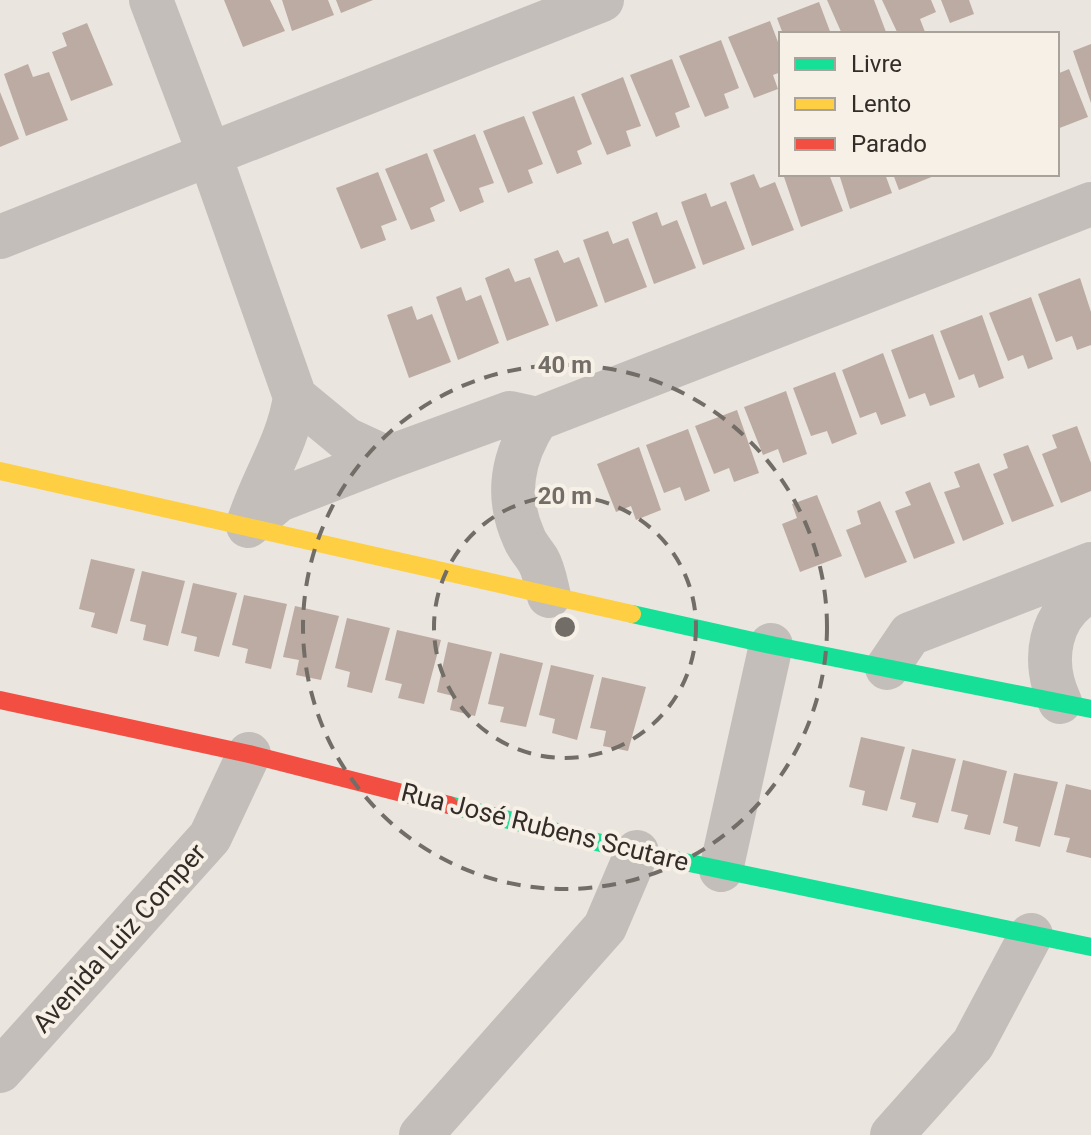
<svg xmlns="http://www.w3.org/2000/svg" width="1091" height="1135" font-family="Roboto,sans-serif">
  <style>
    .building { fill: #bcaba2 }
    .lines { fill: none; stroke-linecap: round; stroke-linejoin: round }
    .street { stroke: #c3beb9; stroke-width: 44 }
    .fast { stroke: #16e098; stroke-width: 18 }
    .slow { stroke: #ffcf43; stroke-width: 18 }
    .jam { stroke: #f24e42; stroke-width: 18 }
    .ring { fill: none; stroke: #736d68; stroke-width: 4; stroke-dasharray: 14 10 }
    .labels { text-anchor: middle; stroke-width: 8; stroke-linejoin: round; paint-order: stroke }
    .street-label { font-size: 26px; fill: #332c28; stroke: #f6f0e7 }
    .centre { fill: #736d68; stroke: #f6f0e7; stroke-width: 4 }
    .ring-label { font-size: 24px; text-anchor: middle; font-weight: bold; fill: #736d68; stroke: #f6f0e7; stroke-width: 8; stroke-linejoin: round; paint-order: stroke }
  </style>
  <rect width="100%" height="100%" fill="#eae5df"/>
  <!-- building -->
  <path class="building" d="M224,0H270L285,31L243,47Z
    M282,0H328L334,15L292,31Z
    M336,0H373L341,13Z
    M827,0H874L886,32L842,34Z
    M882,0H931L936,12L920,19L925,32L898,34Z
    M941,0H969L974,14L950,23Z
    M819,2L831,34H783L777,18Z
    M770,21L781,50V72L773,75L778,89L754,98L728,37Z
    M87,23L113,85L71,101L52,52L67,46L62,33Z
    M721,40L739,88L724,94L729,108L705,117L679,56Z
    M1091,44V103L1073,51Z
    M672,59L690,107L675,113L680,127L656,137L630,75Z
    M28,64L33,77L49,72L68,120L26,136L4,74Z
    M1069,69L1088,117L1057,129V74Z
    M623,77L641,126L626,131L631,146L607,155L581,94Z
    M0,92L19,139L0,147Z
    M574,96L592,144L577,151L582,164L557,174L532,112Z
    M524,116L543,164L528,170L533,183L508,193L483,131Z
    M475,134L494,183L479,188L484,202L460,212L433,150Z
    M427,153L445,201L430,208L435,221L411,230L385,169Z
    M378,172L397,220L381,226L386,240L361,249L336,188Z
    M754,174L760,188L775,182L794,230L752,246L730,183Z
    M783,174H829L843,211L801,227Z
    M839,174H885L892,193L850,209Z
    M893,174H939L899,190Z
    M706,193L711,207L726,201L745,249L703,265L681,202Z
    M657,212L662,226L677,220L696,268L654,284L632,222Z
    M608,231L613,244L628,238L647,287L605,303L583,240Z
    M558,250L564,263L579,257L598,306L556,322L534,259Z
    M509,268L515,282L530,277L549,325L507,341L485,278Z
    M1080,278L1091,312V345L1077,350L1072,336L1056,342L1038,294Z
    M461,287L466,301L481,295L499,343L458,360L436,297Z
    M1031,297L1053,359L1028,369L1023,355L1008,361L989,313Z
    M412,306L417,320L432,314L451,362L409,378L387,315Z
    M982,315L1004,378L979,388L974,374L959,380L940,331Z
    M933,334L955,397L930,406L925,393L909,399L891,350Z
    M883,353L906,416L881,425L876,412L860,418L842,370Z
    M835,372L857,434L832,444L827,431L811,436L793,388Z
    M786,391L807,454L783,463L778,449L763,455L744,407Z
    M737,410L759,473L734,482L729,468L714,474L695,426Z
    M1077,426L1091,463V491L1061,503L1042,454L1057,448L1052,435Z
    M688,429L710,491L685,501L680,487L664,493L646,445Z
    M1028,445L1054,506L1012,522L993,474L1008,468L1003,454Z
    M639,447L661,510L636,520L631,506L616,512L597,464Z
    M979,463L1004,524L963,541L944,492L960,487L954,472Z
    M930,482L955,543L914,559L895,511L911,505L905,492Z
    M817,495L842,556L800,572L782,524L797,518L792,504Z
    M880,501L907,562L865,578L846,530L861,524L857,511Z
    M91,559L135,569L117,634L91,627L95,613L79,609Z
    M142,571L185,581L168,646L143,640L146,625L130,621Z
    M193,583L237,593L219,657L194,651L197,637L181,633Z
    M244,595L287,604L271,669L245,663L248,649L232,645Z
    M295,606L339,616L321,680L296,675L299,660L283,657Z
    M347,618L390,628L372,693L347,687L350,672L335,668Z
    M397,630L441,640L424,704L398,698L402,684L385,680Z
    M448,642L492,652L475,716L450,710L453,696L437,692Z
    M500,653L543,663L526,727L500,722L504,707L488,704Z
    M551,665L594,675L577,740L552,733L555,719L539,715Z
    M602,677L646,687L628,751L603,746L606,731L590,728Z
    M861,737L905,747L887,811L862,805L865,791L849,787Z
    M912,749L956,759L938,823L912,817L916,803L900,799Z
    M963,760L1007,771L990,835L964,829L968,815L951,811Z
    M1014,773L1058,782L1040,847L1015,841L1018,827L1003,823Z
    M1066,784L1091,790V858L1066,852L1070,838L1054,835Z"/>
  <g class="lines">
    <!-- street -->
    <path class="street" d="M151,0L210,156L295,397C288,444 262,479 248,524
      M0,237L602,0
      M295,397L346,439L387,458
      M537,419C512,457 505,496 524,538C527,546 533,552 538,560C544,570 546,584 549,596
      M248,526L279,500L387,458L510,413L537,419L1091,204
      M887,668L910,634L1091,564
      M1060,702C1041,662 1048,612 1091,591
      M721,870L771,645
      M0,1071L210,837L249,754
      M421,1135L605,927L637,852
      M892,1135L973,1044L1031,935"/>
    <!-- fast -->
    <path class="fast" d="M632,614L771,645L1091,709
      M449,805L637,852L1091,947"/>
    <!-- slow -->
    <path class="slow" d="M0,471L632,614"/>
    <!-- jam -->
    <path class="jam" d="M0,700L249,754L449,805"/>
  </g>
  <!-- distance rings -->
  <g class="ring">
    <circle cx="565" cy="627" r="131"/>
    <circle cx="565" cy="627" r="262"/>
  </g>
  <g class="labels">
    <!-- street labels -->
    <g class="street-label">
      <text transform="translate(545 827) rotate(14)" y="9">Rua José Rubens Scutare</text>
      <text transform="translate(119 938) rotate(-48)" y="9">Avenida Luiz Comper</text>
    </g>
  </g>
  <circle cx="565" cy="627" r="12" class="centre"/>
  <g class="ring-label">
    <text x="565" y="373">40 m</text>
    <text x="565" y="504">20 m</text>
  </g>
  <!-- legend -->
  <rect x="779" y="32" width="280" height="144" fill="#f6f0e7" stroke="#a8a29b" stroke-width="2"/>
  <rect x="795" y="58" width="40" height="12" fill="#16e098" stroke="#a8a29b" stroke-width="2"/>
  <text x="851" y="72" font-size="24" fill="#332c28">Livre</text>
  <rect x="795" y="98" width="40" height="12" fill="#ffcf43" stroke="#a8a29b" stroke-width="2"/>
  <text x="851" y="112" font-size="24" fill="#332c28">Lento</text>
  <rect x="795" y="138" width="40" height="12" fill="#f24e42" stroke="#a8a29b" stroke-width="2"/>
  <text x="851" y="152" font-size="24" fill="#332c28">Parado</text>
</svg>
